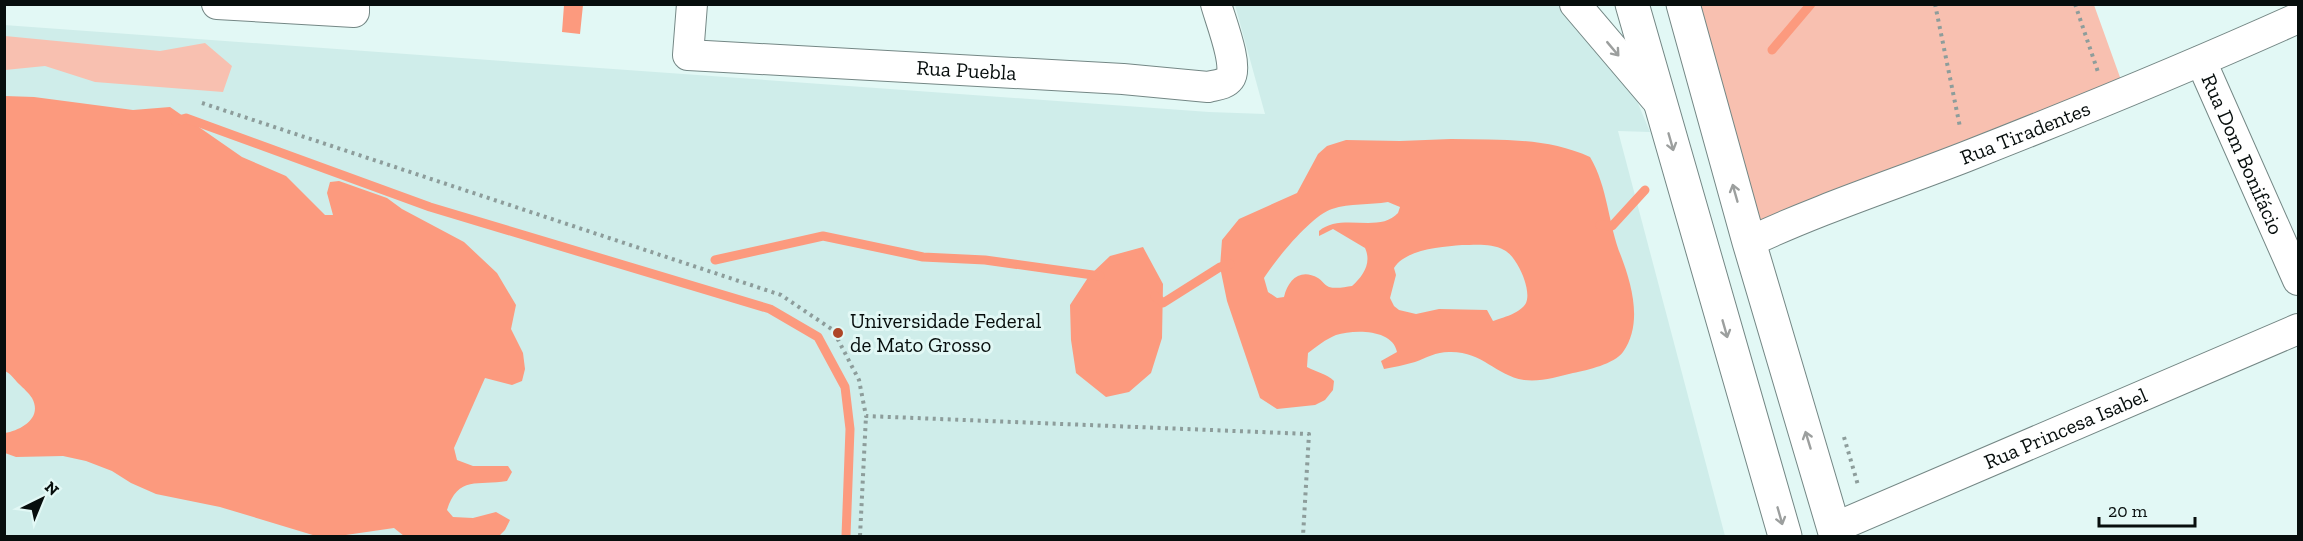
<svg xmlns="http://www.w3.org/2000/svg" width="2303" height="541" font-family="'Zilla Slab',serif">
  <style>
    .built { fill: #cfedea }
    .green { fill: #f8c0b0 }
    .water { fill: #fc9a7e; fill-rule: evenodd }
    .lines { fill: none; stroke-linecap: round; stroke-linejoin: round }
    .stream { stroke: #fc9a7e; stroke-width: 9 }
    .street-casing { stroke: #748785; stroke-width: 32 }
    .primary-casing { stroke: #748785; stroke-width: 35 }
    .path { stroke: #8d9d9b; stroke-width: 4; stroke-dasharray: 3 4.5; stroke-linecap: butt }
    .street { stroke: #fff; stroke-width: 30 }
    .primary { stroke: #fff; stroke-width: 33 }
    .oneway { stroke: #9c9f9e }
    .poi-dot { fill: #ae4627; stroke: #e2f8f5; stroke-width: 2 }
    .labels { text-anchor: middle; stroke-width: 6; stroke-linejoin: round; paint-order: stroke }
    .street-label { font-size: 21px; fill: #070e0d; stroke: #e2f8f5 }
    .poi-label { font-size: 21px; fill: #070e0d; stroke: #e2f8f5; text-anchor: start }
  </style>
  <rect width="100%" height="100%" fill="#e2f8f5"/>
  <!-- built -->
  <path class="built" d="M1235,5H1562L1637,101L1650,132L1618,131L1725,536H5L4,25L1209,112L1265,114Z"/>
  <!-- green -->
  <path class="green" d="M1701,5H2094L2121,80L1759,223Z
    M5,36L160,51L205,43L232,66L223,92L95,82L45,66L5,70Z"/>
  <!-- water -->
  <path class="water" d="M564,5H583L580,34L562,32Z
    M5,96L34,97L133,110L170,107L242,157L286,176L325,215H333L327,193L330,182L339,181L387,198L402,209L464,242L497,273L516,305L511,329L523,353L525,369L522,381L512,385L485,378L454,448L457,460L473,466H508L512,472L507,481C478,486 458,475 447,510L453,517L473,518L496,512L510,520L505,530L499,536H404L394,528L339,536H316L220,507L156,494L131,483L112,471L86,461L63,456L16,457L5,453V433C21,430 43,418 32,398C29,393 23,388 19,384C14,379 11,374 5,371Z
    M1451,139C1498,140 1546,137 1590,157C1608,187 1608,224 1621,256C1632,285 1643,324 1623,352C1614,364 1588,370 1573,373C1557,377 1541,382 1524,380C1494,375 1483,351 1449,352C1436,352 1426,358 1415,362C1405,365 1394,367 1384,369L1381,361L1397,352C1393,329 1354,329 1336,335C1326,339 1316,347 1308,353L1307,367C1316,372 1327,374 1334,381L1333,390L1325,400L1315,405L1277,409L1260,398L1227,301L1220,267L1222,240L1239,219L1297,193L1318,154L1327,146L1346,140L1400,141ZM1388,202L1400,207L1398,213C1379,234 1341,212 1319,231V236L1333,229L1365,248C1372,263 1363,276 1352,286C1345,287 1336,289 1329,287C1324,285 1322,280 1318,278C1300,268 1288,280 1284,297L1277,298L1268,292L1264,278C1276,259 1312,215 1332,209C1350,203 1370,205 1388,202ZM1462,245C1475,245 1492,243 1504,250C1517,256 1532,290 1526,303C1521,313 1502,318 1493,321L1487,310L1439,309L1416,314L1399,310L1394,306L1390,298L1396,275L1394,268C1406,249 1441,247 1462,245Z
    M1143,247L1163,284L1162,338L1151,373L1129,392L1106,397L1076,373L1071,340L1070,305L1089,276L1110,256Z"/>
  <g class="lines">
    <!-- stream -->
    <path class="stream" d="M1772,50L1811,4
      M175,121L186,118L430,207L770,309L818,337L845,387L850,429L846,536
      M1600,225L1612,226L1645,190
      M715,260L823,236L923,257L985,260L1100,276
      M1155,296L1163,303L1220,267L1230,264"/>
    <defs>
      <g id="street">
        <path d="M217,4L354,12V4"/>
        <path id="s1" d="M692,4L688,55L1123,79L1208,87C1215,85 1225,85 1230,78C1239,67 1220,19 1216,4"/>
        <path d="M1575,4L1660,104"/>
        <path id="s2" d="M2201,61L2298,280"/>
        <path id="s3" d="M1749,242C1819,209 1893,185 1965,157C2077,113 2189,67 2298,18"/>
        <path id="s4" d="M1834,528L2298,329"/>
      </g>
      <path id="primary" d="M1632,4L1785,536
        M1683,4L1749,242L1836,536"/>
    </defs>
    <!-- street casing -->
    <use href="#street" class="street-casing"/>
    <!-- primary casing -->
    <use href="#primary" class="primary-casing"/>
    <!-- path -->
    <path class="path" d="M1935,4L1960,127
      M2075,4L2098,72
      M202,103L781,295L833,330L859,380L866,416L1309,434L1303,536
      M1844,437L1858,485
      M860,536L866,416"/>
    <!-- street -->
    <use href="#street" class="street"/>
    <!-- primary -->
    <use href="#primary" class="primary"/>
  </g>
  <!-- one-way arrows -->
  <defs><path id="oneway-shaft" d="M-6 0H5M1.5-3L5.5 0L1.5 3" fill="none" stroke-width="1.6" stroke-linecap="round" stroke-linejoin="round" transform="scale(1.5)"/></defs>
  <g class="oneway">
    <use href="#oneway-shaft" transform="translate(1613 49) rotate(50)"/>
    <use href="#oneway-shaft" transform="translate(1671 142) rotate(74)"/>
    <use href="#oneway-shaft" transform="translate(1735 193) rotate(-106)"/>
    <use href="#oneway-shaft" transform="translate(1725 329) rotate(74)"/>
    <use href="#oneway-shaft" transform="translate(1808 440) rotate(-107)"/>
    <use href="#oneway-shaft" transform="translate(1780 516) rotate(74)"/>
  </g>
  <!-- markers -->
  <circle class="poi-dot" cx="838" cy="333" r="6"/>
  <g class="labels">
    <!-- street labels -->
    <g class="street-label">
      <text dy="7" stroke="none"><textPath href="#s1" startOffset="330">Rua Puebla</textPath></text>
      <text dy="7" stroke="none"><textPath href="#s3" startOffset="297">Rua Tiradentes</textPath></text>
      <text dy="7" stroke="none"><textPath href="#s2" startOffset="102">Rua Dom Bonifácio</textPath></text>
      <text dy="7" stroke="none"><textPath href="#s4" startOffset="252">Rua Princesa Isabel</textPath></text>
    </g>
    <!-- poi labels -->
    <g class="poi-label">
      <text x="850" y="328">Universidade Federal<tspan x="850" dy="24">de Mato Grosso</tspan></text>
    </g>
  </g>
  <!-- border -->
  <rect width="2303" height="541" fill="none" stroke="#070e0d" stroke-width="12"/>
  <!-- north arrow -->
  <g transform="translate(42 499) rotate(43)" stroke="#e2f8f5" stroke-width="4.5" paint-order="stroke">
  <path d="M0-4.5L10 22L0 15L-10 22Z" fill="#070e0d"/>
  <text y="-9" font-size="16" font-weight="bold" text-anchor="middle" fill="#070e0d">N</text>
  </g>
  <!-- scale -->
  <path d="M2099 517v9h96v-9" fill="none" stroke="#070e0d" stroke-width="3"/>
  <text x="2108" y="517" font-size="18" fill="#070e0d" stroke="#e2f8f5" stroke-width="4.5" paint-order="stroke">20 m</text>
</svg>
